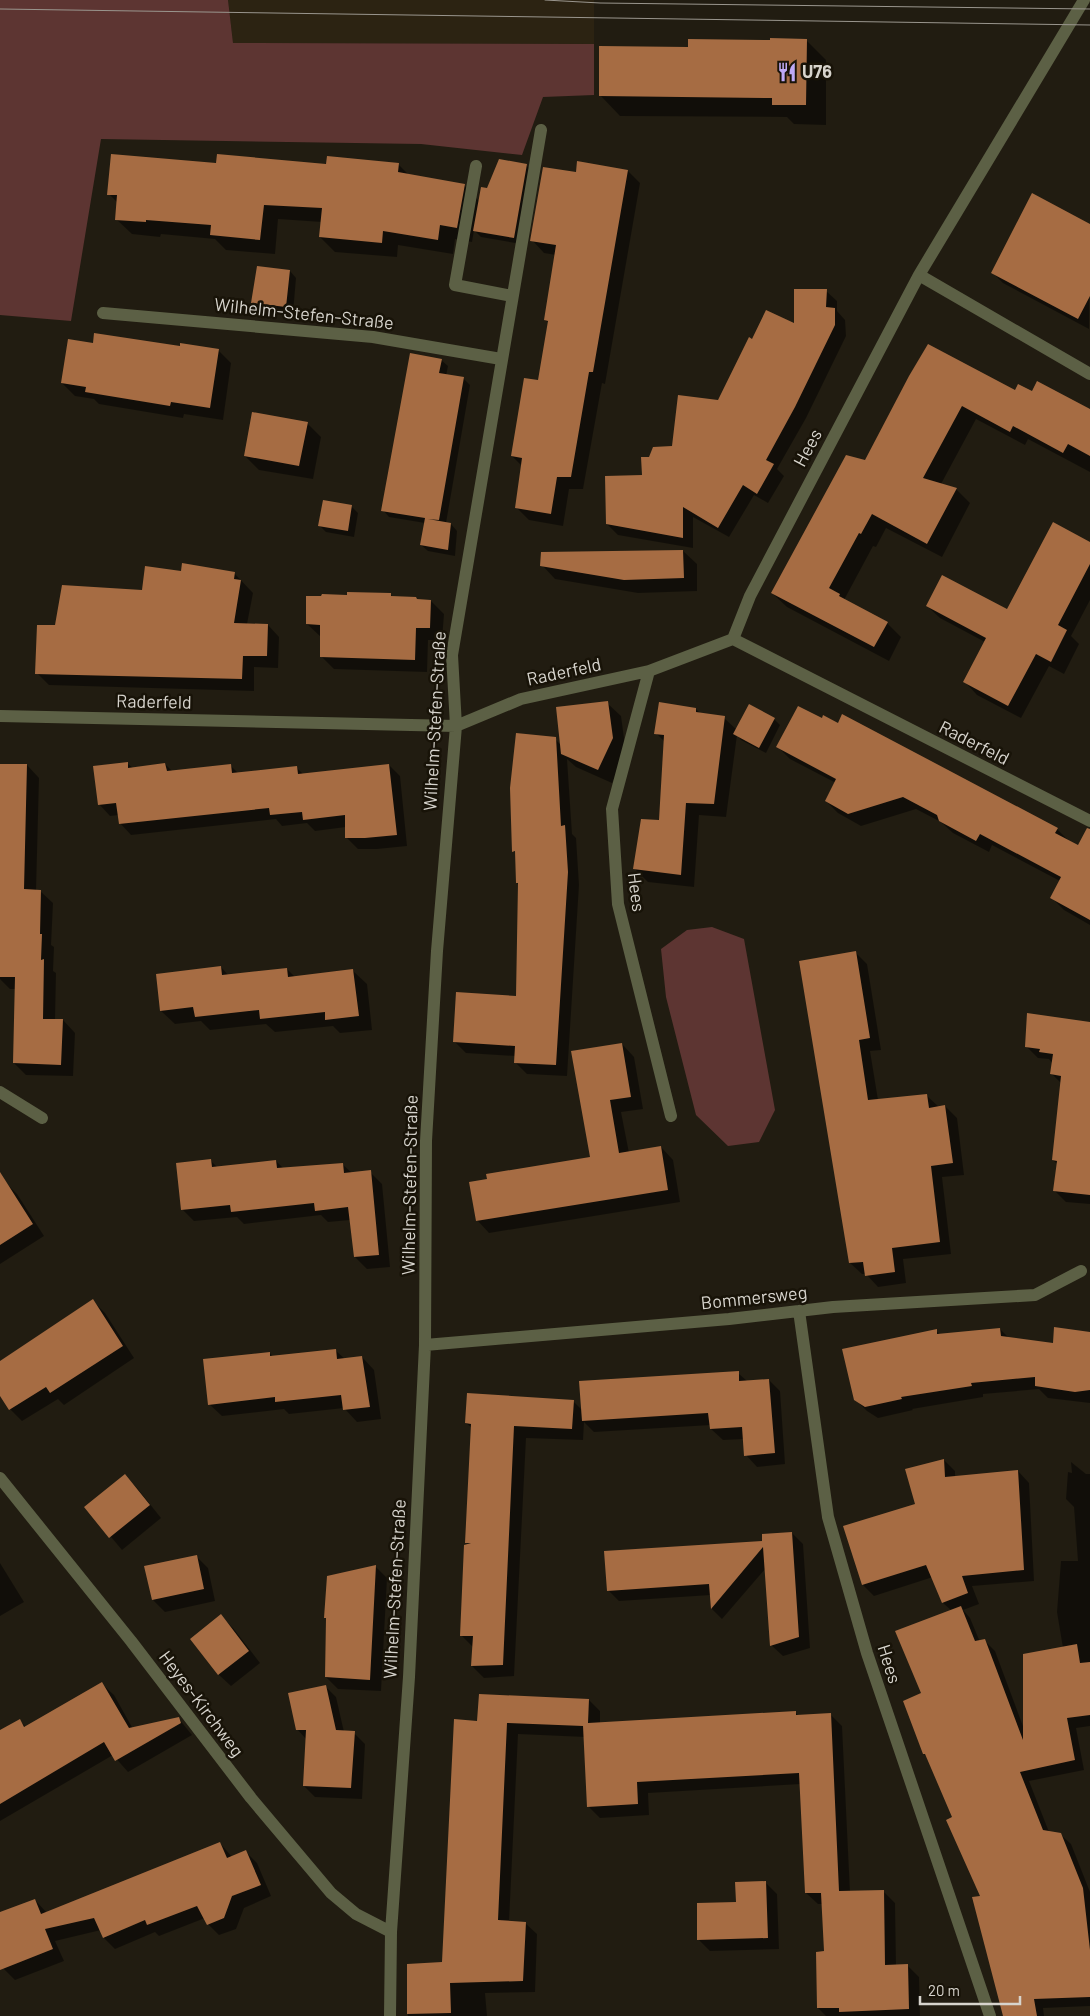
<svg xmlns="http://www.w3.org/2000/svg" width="1090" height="2016" font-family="Barlow,sans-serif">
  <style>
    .built { fill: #2c2312 }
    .green { fill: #5d3532 }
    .shadow { fill: #0007 }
    .building { fill: #a66c43 }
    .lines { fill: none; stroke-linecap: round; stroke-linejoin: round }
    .minor { stroke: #5c6045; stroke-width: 12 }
    .tram { stroke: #9a968e; stroke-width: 1 }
    .labels { text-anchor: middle; stroke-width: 5; stroke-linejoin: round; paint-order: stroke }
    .poi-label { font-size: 18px; font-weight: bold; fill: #d7d4cd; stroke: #181308; text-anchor: start }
    .street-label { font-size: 18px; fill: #d7d4cd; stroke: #181308 }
  </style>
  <rect width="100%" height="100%" fill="#211c11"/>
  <!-- built -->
  <path class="built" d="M228,0H594V44L233,43Z"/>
  <!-- green -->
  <path class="green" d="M0,0H228L233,43L594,44V95L543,97L522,155L421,144L101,139L71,321L0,315Z
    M712,927L744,939L775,1110L759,1142L728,1146L696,1115L666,997L661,949L687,930Z"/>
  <!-- shadow -->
  <path class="shadow" d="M806,40L826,60V125L794,124L787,117L620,116L600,95L689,48Z
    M218,164H398L410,176L464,185L479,201L488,189L526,165L533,172L521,244L481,237L474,230L472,242L455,239L453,254L398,245L397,257L335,252L320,237L322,222L278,219L275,254L226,250L215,239L161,234L160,237L132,234L116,219L118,203L109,194Z
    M628,171L640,183L605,384L602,383L583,489H569L563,526L529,520L516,507L522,466L512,456L539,381L549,323L545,320L556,255L544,253L532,240L577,174Z
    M1090,226L1089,329L1003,283L992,272Z
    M290,271L296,278L293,313L259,310L253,303Z
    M826,291L837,301V311L845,320L846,336L806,418L777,469L784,476L768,503L754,495L729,537L693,517V548L618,535L607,524L643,476L650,458L673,447L718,401L753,341L795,325Z
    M94,344L218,350L231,363L223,420L184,414L183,418L99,404L94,399L75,396L62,383Z
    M441,360L448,366L446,376L463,378L470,385L446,523L451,524L457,531L455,556L428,551L421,545L425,523L389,517L383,510Z
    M910,376L1032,393L1090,410V472L1028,439L1025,445L976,419L941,484L956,489L970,503L942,557L886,528L876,547L873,546L844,600L887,623L901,637L889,661L787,607L772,593L866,462Z
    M307,423L321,437L313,479L259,470L245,456Z
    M351,506L358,513L354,537L326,532L319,525Z
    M1090,543V600L1071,636L1079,644L1064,674L1049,666L1021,718L977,695L965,682L985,642L940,618L927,606L1007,611Z
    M683,551L697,564V591L638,593L555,579L542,565Z
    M182,573H234L253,593L247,624L268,625L279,637L278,668L254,667V691L49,685L37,673L56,626L143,591Z
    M390,594L394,598L431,601L444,614L442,640H428L427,672L334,669L321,656V637L307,624L348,596Z
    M607,703L621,716L626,753L612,783L576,767L567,759L572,834L576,838L579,885L567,1076L527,1074L515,1062L516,1056L466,1053L454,1041L517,998L519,885L517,883L516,854L514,851L555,739L561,745Z
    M696,709L701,714L724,718L737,730L774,719L780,725L766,753L741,740L737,735L726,817L699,815L694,887L648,882L635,869L660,821L665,742L656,733Z
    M778,747L1057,829L1070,842L1090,853V925L1064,910L1052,898L1060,881L992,845L989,852L953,833L941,822L916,809L861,826L838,813L826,801L836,783L790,759Z
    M128,764L133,768L165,764L173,772L230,765L239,774L297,768L304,775L389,765L400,776L407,846L377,849H358L347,838L346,827L315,831L307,823L282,826L276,819L131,835L120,823L119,815L110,816L99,804Z
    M0,765H27L39,778L36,891H40L53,903L51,945L54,947L53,971L56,973L55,1020H63L75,1033L73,1076L26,1075L14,1063L16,989H10L0,979Z
    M856,953L867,964L881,1050L870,1051L878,1100L926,1095L939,1107L945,1106L957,1118L964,1175L942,1177L951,1254L903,1259L906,1283L878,1287L866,1274H862L850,1263Z
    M221,967L229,976L287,969L295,977L353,971L367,984L372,1030L340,1033L333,1026L275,1032L266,1024L210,1030L201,1021L175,1024L161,1011Z
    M1090,1023V1204L1066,1202L1054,1190L1057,1164L1053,1160L1061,1083L1052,1074V1063L1049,1059L1038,1058L1026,1046Z
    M622,1044L634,1057L643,1109L621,1112L629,1153L661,1147L673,1160L680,1202L489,1233L477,1220L591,1158Z
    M210,1160L218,1168L276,1161L284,1169L342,1164L352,1173L370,1172L382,1184L390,1267L367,1269L355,1257L350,1220L328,1222L321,1215L244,1224L237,1217L194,1221L182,1209Z
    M5,1182L17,1194L44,1236L0,1264V1186Z
    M93,1301L105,1313L134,1358L64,1405L58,1399L22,1421L10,1409L0,1395V1362Z
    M1000,1329L1009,1338L1054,1344L1090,1333V1403L1048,1398L1039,1389L983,1394V1397L912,1409L913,1410L878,1418L867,1411L855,1399L936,1331L941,1335Z
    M335,1350L345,1359L362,1357L374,1370L381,1419L357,1422L344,1408L289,1414L284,1409L222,1416L209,1404L270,1353L273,1357Z
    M738,1373L747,1381L769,1380L780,1391L785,1464L757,1467L746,1455L744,1439L723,1440L711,1429V1425L594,1432L584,1422L583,1440L526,1438L514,1676L484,1678L472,1666L473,1647L461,1635L469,1545L466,1542L472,1428L466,1423L573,1401L582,1410Z
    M944,1460L955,1471V1477L1018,1471L1029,1483L1034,1581L972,1586L979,1604L963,1610L970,1618L980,1642L985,1641L995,1651L1024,1729L1063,1648L1057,1612L1061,1561H1078L1074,1507L1066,1499L1068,1472L1072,1473L1071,1462L1086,1474H1090V1726L1076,1728L1084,1770L1029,1781L1049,1832L1060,1834L1071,1844L1090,1892V2006L1043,2008L1044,2016H1004L982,1897L954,1818L929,1759L924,1754L923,1694L952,1611L943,1603L933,1577L874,1596L863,1585L917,1505Z
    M125,1476L137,1488L161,1518L122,1550L86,1507Z
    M792,1533L803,1544L810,1648L783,1656L771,1645L766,1568L722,1619L712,1609L711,1595L619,1601L608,1590Z
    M196,1556L208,1568L215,1601L165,1612L153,1600Z
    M0,1563L24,1602L0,1616Z
    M375,1566L387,1578L381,1691L338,1689L326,1677L327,1619L325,1617Z
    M221,1616L233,1628L260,1663L231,1686L219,1675L192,1639Z
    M102,1684L114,1695L133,1729L179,1719L192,1735L128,1772L113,1755L0,1821V1732L20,1721L27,1728Z
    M325,1686L336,1697L344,1732L354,1733L365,1744L362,1799L315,1797L304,1786L306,1739L297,1729Z
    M589,1700L600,1711V1723L795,1712L799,1716L830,1714L842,1726L850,1892L883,1891L895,1903L896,1966H908L919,1977L920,2016H826L818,2008L825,1953L823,1904H818L806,1893L801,1784L648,1793L649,1815L600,1818L588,1806L585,1737L518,1734L509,1922L525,1923L537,1934L535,1992L485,1993L487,2016H408V1965L443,1964L478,1722Z
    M220,1843L232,1857L246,1852L257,1863L271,1896L244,1908L236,1929L219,1935L208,1924L205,1918L159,1936L155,1932L115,1949L104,1938L101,1930L55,1941L64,1961L15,1980L3,1968L0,1960V1914L35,1900L47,1913Z
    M765,1882L777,1894L779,1949L710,1951L698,1939L737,1903Z"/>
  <!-- building -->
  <path class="building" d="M770,38L807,39L806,105H772V98L599,96V46L688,47V39L770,40Z
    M111,154L216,163L217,154L326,164L327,156L399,163L398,172L465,184L457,228L440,225L438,240L383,231L382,243L319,237L322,208L264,205L260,240L210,235L211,225L146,220V222L115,220L117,195H107Z
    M499,159L527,164L514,238L473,231L481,187L487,188Z
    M577,161L628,170L593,372H589L571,477H557L551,514L515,508L522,458L511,456L524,378L538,380L548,321L544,320L556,245L530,241L543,167L576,172Z
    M1032,193L1090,224V296L1078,319L991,273Z
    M257,266L290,270L286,307L251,303Z
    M794,289H827L826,307L835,308V325L795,407L766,460L774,464L757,494L743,485L718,528L683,507V538L606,524L605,476L642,475L641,457H649L653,447L672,446L678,395L718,400L749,337L752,339L766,310L794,323Z
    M94,333L180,346V343L219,349L210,408L171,402L170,406L85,392L86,387L61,383L68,339L93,343Z
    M928,344L1015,390L1018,384L1032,391L1037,381L1090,409V456L1068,444L1063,453L1013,426L1010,432L962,406L923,478L957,488L927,544L872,514L861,534L859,533L829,588L840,594L839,596L888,622L874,647L771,593L846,455L865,460L909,376Z
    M410,353L442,359L439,373L464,377L439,520L428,519L451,523L448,550L420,545L425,518L381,511Z
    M252,412L308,422L299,466L244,456Z
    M323,500L352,505L348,531L318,526Z
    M1053,522L1090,542V564L1058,625L1067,630L1051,662L1036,654L1008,706L963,682L986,638L926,606L942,575L1007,609Z
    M683,550L684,578L624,580L540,566L541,552Z
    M182,563L235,572L234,579L241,580L234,623L268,624L267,656H243L242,679L35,674L37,625H55L62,585L142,590L145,566L181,571Z
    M347,592L391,593V596L416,597L417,599L431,600L430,628H416L415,660L320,657V625L306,624V596H321L322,594L347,595Z
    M608,701L613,738L598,770L561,754L556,707Z
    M659,702L696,708V712L725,716L714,804L686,803L681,875L633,869L641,819L659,820L664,735L654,734Z
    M749,704L775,718L759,748L733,734Z
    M798,706L822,718L823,715L838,723L842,714L1058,828L1055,833L1078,845L1087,828L1090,829V920L1050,898L1061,877L980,834L976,841L939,821L937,815L903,797L848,814L825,801L836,779L776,747Z
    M516,733L556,737L561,826L565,825L568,872L556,1065L514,1063L515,1046L453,1042L456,992L516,996L518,883H516L515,851L512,852L510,788Z
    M128,762V768L165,763L167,771L231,764L232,773L297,766L298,774L389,764L397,835L365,838H345V815L303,820L302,812L270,815L269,808L119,824L116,803L98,805L93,766Z
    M0,764H27L24,889L41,890L40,934H42L41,960L44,959L43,1019H63L61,1065L13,1063L15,977H0Z
    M856,951L870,1038L859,1040L868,1100L927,1094L929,1108L945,1105L953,1163L931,1166L940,1242L892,1248L895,1272L865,1276L863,1262L849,1263L799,961Z
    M221,966L222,975L287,968L288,977L353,969L359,1016L325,1020V1012L260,1019L259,1010L195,1017L193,1007L160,1011L156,974Z
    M1027,1013L1090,1022V1195L1053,1191L1057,1161L1052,1160L1061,1076L1050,1074L1053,1054L1039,1052L1040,1049L1025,1047Z
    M622,1043L631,1097L610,1100L619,1153L661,1146L668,1190L476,1221L469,1182L487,1179L486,1174L590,1157L571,1051Z
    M211,1159L212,1167L276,1160L277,1168L343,1163L344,1173L371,1170L379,1255L354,1257L348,1207L315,1211L314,1203L231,1212L230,1205L181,1210L176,1163Z
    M0,1172L33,1224L0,1245Z
    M93,1299L123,1346L50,1393L46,1387L9,1410L0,1396V1361Z
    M1054,1327L1090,1332V1390L1075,1392L1035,1386V1377L971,1383L972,1386L901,1397L902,1399L865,1407L854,1400L842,1349L937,1329V1334L1000,1328L1001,1336L1053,1343Z
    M336,1349L337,1359L362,1356L370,1407L343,1410L341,1395L275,1402V1397L208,1405L203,1359L270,1352V1356Z
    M739,1371V1381L769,1379L775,1453L744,1456L742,1427L710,1429L708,1413L582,1421L579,1381Z
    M467,1393L574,1400L572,1429L514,1426L503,1665L471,1666L473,1636H460L464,1545L471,1543H465L471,1424L465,1423Z
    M944,1459L945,1477L1018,1470L1024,1570L962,1576L968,1593L942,1603L926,1565L862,1585L843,1526L915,1504L905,1469Z
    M125,1474L150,1505L109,1538L84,1507Z
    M792,1532L799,1637L770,1646L763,1547L711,1609L709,1584L607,1591L604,1551L762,1541V1534Z
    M197,1555L204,1589L152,1600L144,1566Z
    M376,1565L370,1680L325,1677L326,1618H324L327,1576Z
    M961,1606L975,1641L985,1639L1023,1740V1654L1077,1644L1080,1663L1090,1662V1715L1067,1718L1075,1760L1020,1772L1043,1830L1061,1833L1083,1888L1090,1950V1997L1034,1999L1037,2016H1003L972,1897L980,1896L946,1820L952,1817L925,1754H923L903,1701L921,1693L895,1631Z
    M221,1614L249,1651L218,1675L190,1639Z
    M102,1682L129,1728L179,1717L181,1723L115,1761L104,1742L0,1804V1730L20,1719L24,1727Z
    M326,1685L336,1730L355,1731L351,1788L303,1786L306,1730H296L288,1693Z
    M479,1694L589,1699L588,1723L796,1711V1715L831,1713L839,1891L884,1890L885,1965L908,1964L909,2009L839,2012V2008H817L816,1952L824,1951L821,1893H805L799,1773L637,1782L638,1804L587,1807L583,1726L507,1723L498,1920L526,1922L523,1981L450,1983L451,2013L407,2014V1964L442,1962L454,1719L477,1721Z
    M220,1842L227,1858L246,1850L261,1885L232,1896L224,1918L207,1925L197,1906L147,1925L145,1920L103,1938L94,1918L45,1929L53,1949L0,1970V1912L35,1899L41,1914Z
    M766,1881L768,1938L697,1940V1903L736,1902L735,1882Z"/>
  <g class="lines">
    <!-- minor -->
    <path class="minor" d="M476,166L455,285L512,296
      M919,275L1090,374
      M103,313L373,337L501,359
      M733,639L750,596L919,275L1084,0
      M649,671L612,809L618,904L671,1116
      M0,716L456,726L521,699L649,671L733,639L1090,821
      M0,1092L42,1118
      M799,1311L828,1517L867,1653L990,2016
      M425,1345L729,1319L833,1307L1035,1295L1081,1271
      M0,1478L131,1641L251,1798L331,1893L356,1914L391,1932
      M390,2016L391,1932L409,1677L425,1345L426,1141L437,951L456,726L452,655L541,130"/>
    <!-- tram -->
    <path class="tram" d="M545,0L600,3L1090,9
      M0,9L1090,25"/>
  </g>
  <!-- icons -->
  <defs>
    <symbol id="restaurant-bare" viewBox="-9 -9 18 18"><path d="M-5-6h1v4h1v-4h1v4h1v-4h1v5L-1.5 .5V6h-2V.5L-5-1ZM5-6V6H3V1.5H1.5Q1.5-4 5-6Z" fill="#bea9f5" stroke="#181308" stroke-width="2.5" paint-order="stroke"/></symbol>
  </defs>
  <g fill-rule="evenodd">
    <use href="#restaurant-bare" x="773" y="58" width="28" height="28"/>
  </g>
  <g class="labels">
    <!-- poi labels -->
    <g class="poi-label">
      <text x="802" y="78">U76</text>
    </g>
    <!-- street labels -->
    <g class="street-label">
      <text transform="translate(304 314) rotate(6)" y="6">Wilhelm-Stefen-Straße</text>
      <text transform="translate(808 448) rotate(-62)" y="6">Hees</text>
      <text transform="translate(564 672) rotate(-12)" y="6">Raderfeld</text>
      <text transform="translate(154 702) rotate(1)" y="6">Raderfeld</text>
      <text transform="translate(435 721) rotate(-87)" y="6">Wilhelm-Stefen-Straße</text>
      <text transform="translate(974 743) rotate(27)" y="6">Raderfeld</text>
      <text transform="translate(636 892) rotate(83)" y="6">Hees</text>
      <text transform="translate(410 1185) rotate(-89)" y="6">Wilhelm-Stefen-Straße</text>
      <text transform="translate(754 1298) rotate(-6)" y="6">Bommersweg</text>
      <text transform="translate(395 1589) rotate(-87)" y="6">Wilhelm-Stefen-Straße</text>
      <text transform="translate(889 1664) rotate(72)" y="6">Hees</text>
      <text transform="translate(201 1704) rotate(53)" y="6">Heyes-Kirchweg</text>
    </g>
  </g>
  <!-- scale -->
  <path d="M920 1996v8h100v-8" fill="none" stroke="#d7d4cd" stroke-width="2.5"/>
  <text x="928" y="1996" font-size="15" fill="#d7d4cd" stroke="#181308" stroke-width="4" paint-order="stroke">20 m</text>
</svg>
